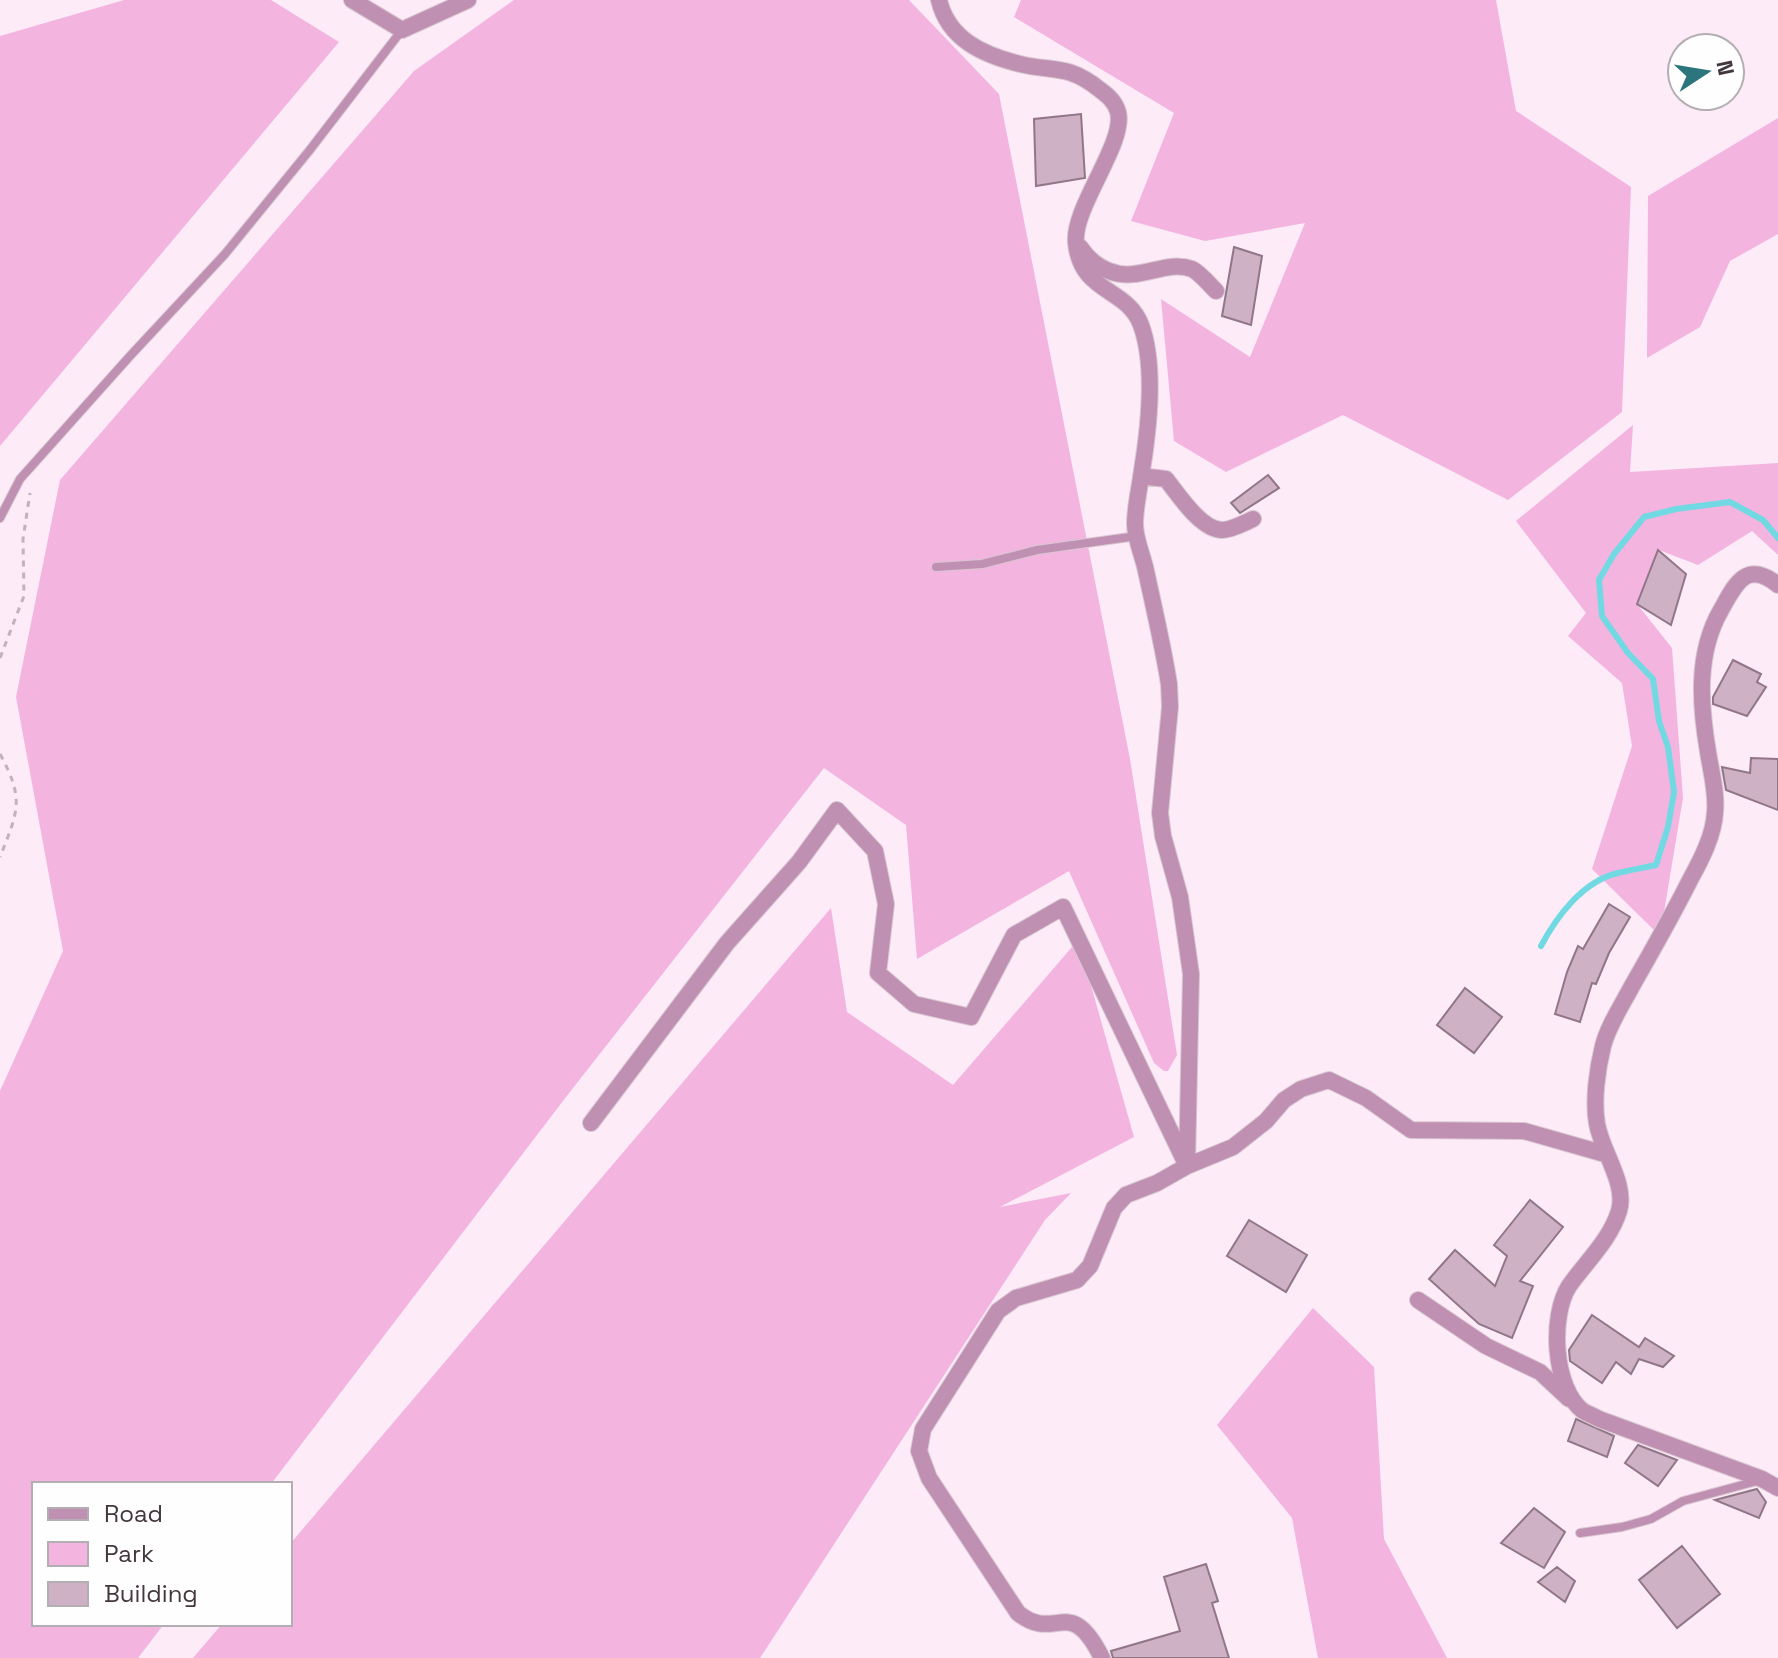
<svg xmlns="http://www.w3.org/2000/svg" width="1778" height="1658" font-family="'Space Grotesk',sans-serif">
  <style>
    .green { fill: #f3b4e0 }
    .lines { fill: none; stroke-linecap: round; stroke-linejoin: round }
    .stream { stroke: #71d9e2; stroke-width: 6 }
    .building { fill: #ceb1c4; stroke: #917688; stroke-width: 2 }
    .service-casing { stroke: #d8c7d2; stroke-width: 10 }
    .minor-casing { stroke: #d8c7d2; stroke-width: 18 }
    .path { stroke: #c2b2bc; stroke-width: 3; stroke-dasharray: 6 6; stroke-linecap: butt }
    .service { stroke: #bf90b1; stroke-width: 8 }
    .minor { stroke: #bf90b1; stroke-width: 16 }
  </style>
  <rect width="100%" height="100%" fill="#fdebf7"/>
  <!-- green -->
  <path class="green" d="M124,0H271L339,42L0,446V36Z
    M514,0H909L999,94L1130,759L1177,1055L1168,1071H1164L1154,1063L1069,871L917,959L906,825L824,768L566,1097L271,1484H34V1624H164L138,1658H0V1091L63,951L16,697L60,480L414,71Z
    M1021,0H1496L1516,111L1631,187L1622,412L1508,500L1343,415L1226,472L1174,441L1161,299L1250,357L1305,223L1205,241L1131,221L1174,113L1014,17Z
    M1778,118V234L1730,261L1700,327L1647,358L1648,196Z
    M1633,425L1630,472L1778,463V555L1752,531L1698,565L1659,550L1637,604L1672,648L1683,798L1660,936L1592,869L1632,746L1622,683L1568,636L1586,613L1516,521Z
    M831,908L847,1012L953,1085L1078,940L1134,1137L1000,1207L1071,1193L1045,1220L760,1658H193L222,1624H290V1544Z
    M1313,1308L1374,1367L1384,1539L1447,1658H1318L1292,1518L1217,1425Z"/>
  <g class="lines">
    <!-- stream -->
    <path class="stream" d="M1541,946C1557,916 1583,881 1618,873C1630,870 1643,868 1656,865L1668,827L1674,792L1668,747L1659,721L1653,679L1628,653L1602,616L1599,580L1614,554L1644,517L1676,509L1730,502L1763,520L1778,538"/>
  </g>
  <!-- building -->
  <path class="building" d="M1081,114L1085,178L1036,186L1034,119Z
    M1234,247L1262,256L1251,325L1222,316Z
    M1268,475L1279,488L1240,513L1231,503Z
    M1658,550L1686,574L1671,625L1637,604Z
    M1733,660L1761,674L1757,682L1766,687L1747,716L1713,704V697Z
    M1751,758L1778,759V810L1726,790L1722,767L1750,773Z
    M1609,904L1630,917L1609,953L1596,984L1592,983L1580,1022L1555,1014L1567,972L1578,946L1583,949Z
    M1465,988L1502,1017L1474,1053L1437,1025Z
    M1530,1200L1563,1227L1520,1281L1533,1286L1512,1338L1479,1324L1429,1279L1455,1250L1495,1286L1507,1256L1494,1245Z
    M1249,1220L1307,1255L1286,1292L1227,1256Z
    M1592,1315L1639,1347L1645,1338L1674,1356L1663,1367L1639,1359L1631,1374L1616,1362L1602,1383L1570,1361L1569,1350Z
    M1576,1419L1614,1436L1607,1457L1568,1441Z
    M1638,1445L1677,1460L1658,1486L1625,1463Z
    M1757,1489L1766,1502L1759,1518L1715,1500Z
    M1534,1508L1565,1532L1544,1568L1501,1543Z
    M1682,1546L1720,1594L1677,1628L1639,1580Z
    M1206,1564L1218,1601L1212,1603L1229,1658H1113L1111,1651L1180,1631L1164,1577Z
    M1557,1567L1575,1581L1565,1602L1538,1582Z"/>
  <g class="lines">
    <defs>
      <path id="service" d="M0,518L20,479L130,356L225,254L309,151L402,30
        M936,567L982,564L1037,550L1137,536
        M1580,1533L1622,1527L1651,1519L1683,1501L1757,1481"/>
      <path id="minor" d="M352,0L402,30L468,0
        M939,0C948,39 983,55 1020,64C1053,72 1068,64 1099,89C1107,95 1115,101 1118,112C1126,143 1072,208 1076,243C1081,294 1127,287 1141,325C1156,366 1149,427 1142,470C1140,487 1135,506 1135,524C1135,539 1143,556 1146,571C1154,608 1163,646 1169,684L1170,707L1160,813L1163,836L1180,897L1191,974L1187,1166L1157,1183L1126,1195L1114,1208L1090,1266L1077,1280L1016,1298L998,1311L923,1429L919,1451L929,1478L1018,1613C1056,1644 1069,1592 1102,1658
        M1080,247C1088,259 1096,266 1109,271C1139,283 1165,259 1192,269C1200,273 1209,284 1216,291
        M1141,476L1166,479C1178,494 1201,530 1222,530C1232,530 1244,523 1253,519
        M1778,585C1746,559 1735,585 1721,610C1696,653 1700,705 1708,752C1711,771 1717,793 1715,812C1714,835 1701,860 1690,880C1672,916 1652,951 1632,986C1622,1005 1608,1026 1603,1046C1597,1070 1593,1101 1597,1124C1602,1152 1627,1184 1619,1211C1610,1240 1586,1262 1569,1286C1550,1316 1553,1388 1583,1411C1588,1414 1594,1416 1599,1419L1762,1479L1778,1488
        M591,1123L727,943L799,862L837,810L875,851L886,904L878,973L914,1004L971,1017L1014,935L1063,907L1187,1166L1233,1147L1266,1121L1284,1100L1301,1089L1329,1080L1366,1098L1411,1130L1524,1131L1605,1154
        M1418,1300L1486,1346L1540,1372L1569,1399"/>
    </defs>
    <!-- service casing -->
    <use href="#service" class="service-casing"/>
    <!-- minor casing -->
    <use href="#minor" class="minor-casing"/>
    <!-- path -->
    <path class="path" d="M0,658L24,596L23,539L30,493
      M0,754C25,800 18,811 0,857"/>
    <!-- service -->
    <use href="#service" class="service"/>
    <!-- minor -->
    <use href="#minor" class="minor"/>
  </g>
  <!-- legend -->
  <rect x="32" y="1482" width="260" height="144" fill="#fefefe" stroke="#b3aeb2" stroke-width="2"/>
  <rect x="48" y="1508" width="40" height="12" fill="#bf90b1" stroke="#b3aeb2" stroke-width="2"/>
  <text x="104" y="1522" font-size="24" fill="#43373f">Road</text>
  <rect x="48" y="1542" width="40" height="24" fill="#f3b4e0" stroke="#b3aeb2" stroke-width="2"/>
  <text x="104" y="1562" font-size="24" fill="#43373f">Park</text>
  <rect x="48" y="1582" width="40" height="24" fill="#ceb1c4" stroke="#b3aeb2" stroke-width="2"/>
  <text x="104" y="1602" font-size="24" fill="#43373f">Building</text>
  <!-- north arrow -->
  <g transform="translate(1706 72) rotate(78)"><circle r="38" fill="#fefefe" stroke="#b3aeb2" stroke-width="2"/>
  <path d="M0-6L14 30L0 20L-14 30Z" fill="#2c757c"/>
  <text y="-12" font-size="22" font-weight="bold" text-anchor="middle" fill="#43373f">N</text>
  </g>
</svg>
